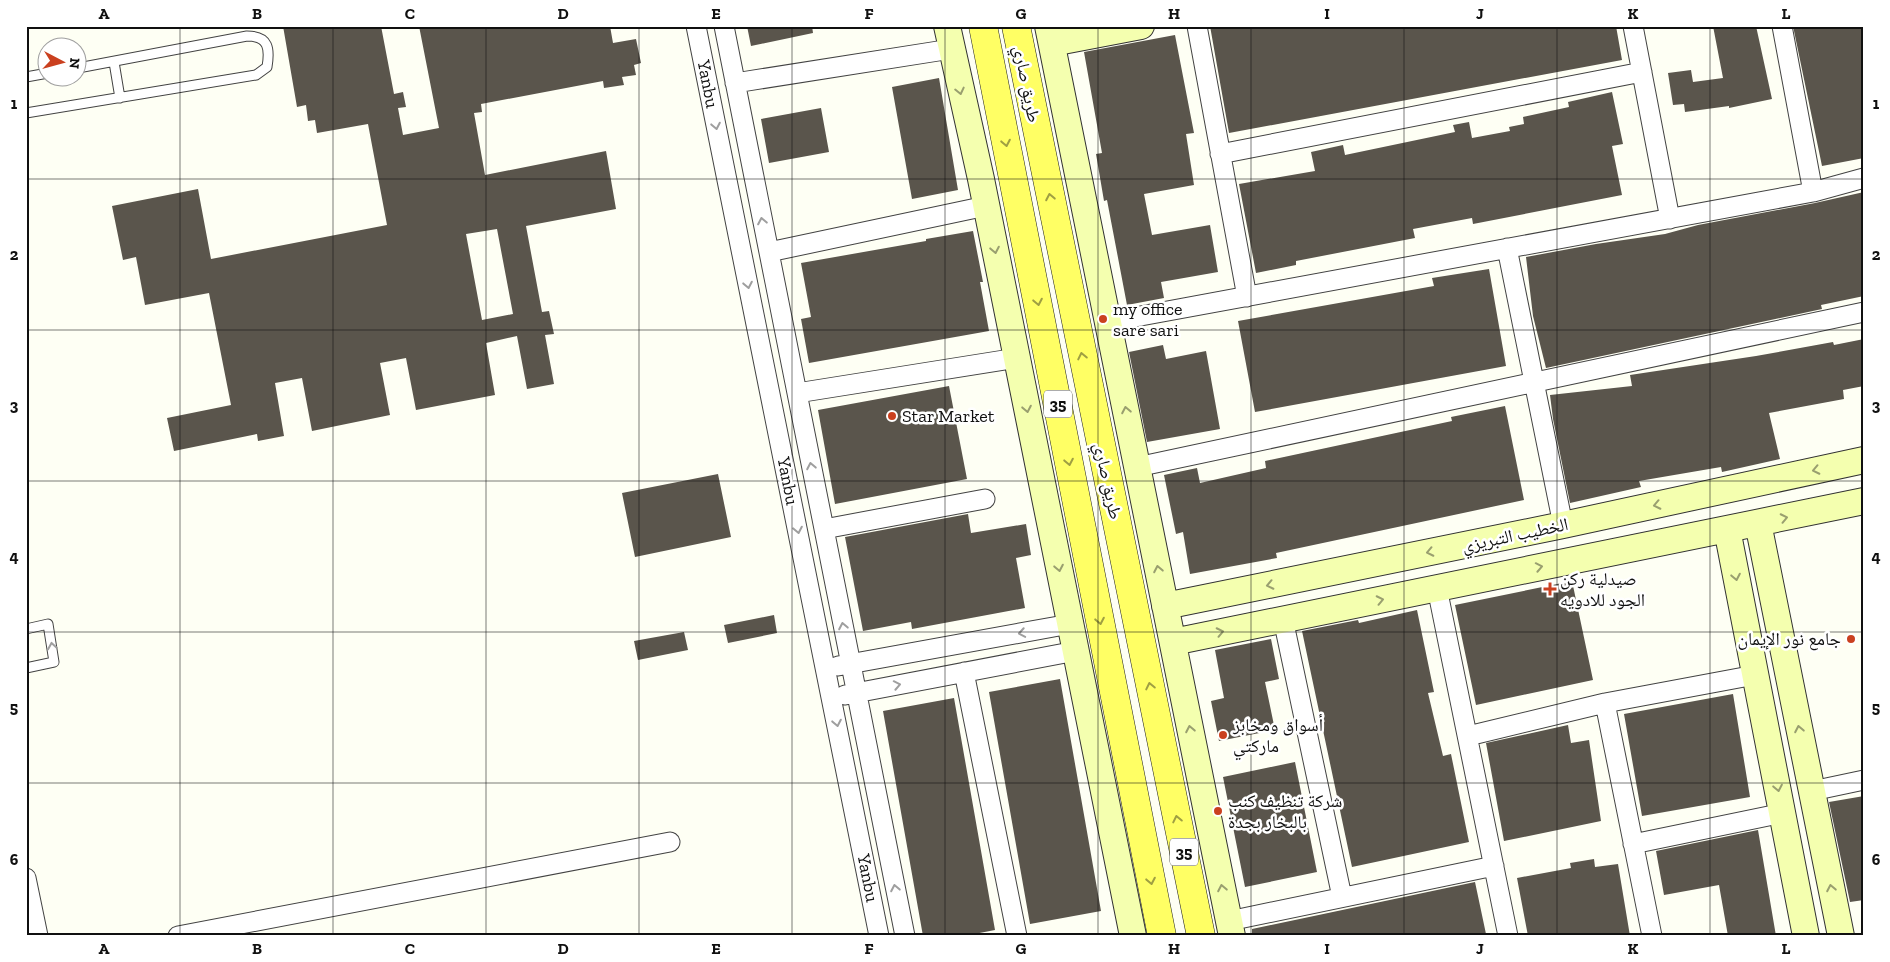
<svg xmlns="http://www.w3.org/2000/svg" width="1890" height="962" font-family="'Zilla Slab','Noto Naskh Arabic',serif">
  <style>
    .building { fill: #5a554c; fill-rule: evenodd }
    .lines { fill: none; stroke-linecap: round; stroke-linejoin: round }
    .lane-casing { stroke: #434343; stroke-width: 11 }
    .street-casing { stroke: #434343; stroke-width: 21 }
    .secondary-casing { stroke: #323232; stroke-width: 28 }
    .primary-casing { stroke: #212121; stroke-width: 29 }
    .lane { stroke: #fff; stroke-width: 9 }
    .street { stroke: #fff; stroke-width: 19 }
    .secondary { stroke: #f4ffaf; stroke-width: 26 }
    .primary { stroke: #ffff64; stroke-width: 28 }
    .oneway { stroke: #999f6f }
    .oneway2 { stroke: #9f9f9f }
    .oneway3 { stroke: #9f9f42 }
    .grid { fill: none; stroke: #101010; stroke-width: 1; stroke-opacity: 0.55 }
    .poi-dot { fill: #ca401f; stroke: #fff; stroke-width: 2 }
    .labels { text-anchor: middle; stroke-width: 5; stroke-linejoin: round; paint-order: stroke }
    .shield { fill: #fff; stroke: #585858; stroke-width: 1 }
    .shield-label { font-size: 16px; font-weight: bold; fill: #101010 }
    .street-label { font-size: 18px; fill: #101010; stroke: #fff }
    .poi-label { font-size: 18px; fill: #101010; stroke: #fff; text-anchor: start }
    .neatline { fill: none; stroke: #101010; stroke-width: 2 }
    .grid-label { font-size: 16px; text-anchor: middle; font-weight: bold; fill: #101010 }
  </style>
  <rect width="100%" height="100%" fill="#fefff4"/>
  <!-- building -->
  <path class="building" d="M283,26H381L394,94L403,92L406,107L398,108L403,135L439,128L419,26H610L613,43L636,39L641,63L634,65L636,75L622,77L624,85L604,88L603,81L481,104L482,112L474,113L485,175L606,151L616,209L526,226L542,312L549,311L554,334L545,335L554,384L527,389L517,336L486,343L495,395L416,410L406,358L380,363L390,415L312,431L302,378L275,383L284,436L258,441L257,434L174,451L167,418L231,405L209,293L145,305L136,257L123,260L112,206L198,189L211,259L387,225L368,124L317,133L315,120L308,121L306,105L297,107ZM497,229L513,314L482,320L466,234Z
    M747,26H812L813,33L751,46Z
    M1210,26H1616L1622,60L1229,133Z
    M1713,26H1756L1772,99L1729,108V106L1685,112L1684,104L1673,105L1668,73L1691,70L1693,82L1723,78Z
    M1793,26H1864V158L1822,166Z
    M1175,35L1194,133L1186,134L1194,185L1144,194L1152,235L1210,225L1218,272L1161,282L1164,298L1127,305L1107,200L1104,201L1096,154L1102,153L1084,52Z
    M939,78L958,190L912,199L892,87Z
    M1612,92L1623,144L1612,146L1622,195L1473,224L1472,218L1413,229L1415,238L1296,261V265L1256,273L1239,184L1315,171L1311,152L1343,145L1345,155L1455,132L1453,125L1469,122L1472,138L1510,131L1509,127L1524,124L1523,117L1569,107L1568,102Z
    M821,108L829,152L769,163L761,119Z
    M1864,192V296L1821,305L1822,309L1546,368L1533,316L1526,257L1596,244L1665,234L1698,225L1815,203Z
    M973,231L983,282H980L989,331L809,363L801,319L811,317L801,263L926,241V239Z
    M1489,269L1506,366L1255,412L1238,321L1434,286L1432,278Z
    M1864,339V386L1843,390L1844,399L1769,413L1780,459L1722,472L1721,467L1639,481L1641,487L1570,503L1553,419L1550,395L1632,386L1630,375L1756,356L1833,342L1834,345Z
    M1163,345L1166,359L1206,351L1220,429L1147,442L1129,352Z
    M949,386L967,479L835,504L818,410Z
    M1505,406L1524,500L1276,553L1277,558L1190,574L1183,532L1176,534L1164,475L1197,468L1200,483L1266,468L1265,461L1452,421L1451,417Z
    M718,474L731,537L635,557L622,493Z
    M968,514L971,533L1026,524L1031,555L1016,558L1025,608L912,629L911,622L863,631L845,537Z
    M1572,581L1593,680L1476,705L1455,605Z
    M1417,610L1434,692L1428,693L1443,756L1451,754L1469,842L1352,867L1302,631L1358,620L1359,623Z
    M774,615L777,633L728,643L724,625Z
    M684,632L688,650L638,660L634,641Z
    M1271,639L1279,679L1265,682L1275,730L1219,741L1211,701L1224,698L1215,650Z
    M1060,679L1101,911L1030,924L989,692Z
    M1733,694L1750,797L1642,816L1624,714Z
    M954,698L995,930L964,936H923L883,711Z
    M1568,725L1571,743L1589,740L1601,821L1504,841L1486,743Z
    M1295,762L1317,872L1245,887L1223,777Z
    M1864,796V900L1850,902L1829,802Z
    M1758,830L1776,936H1728L1719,885L1664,895L1656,851Z
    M1594,859L1595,867L1618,864L1630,936H1528L1517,878L1571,868L1570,863Z
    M1475,882L1486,934L1478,936H1252V929Z"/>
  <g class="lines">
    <defs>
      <path id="lane" d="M114,62L120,98
        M26,77L48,73
        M26,113L256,75L267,67C270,49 269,36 247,36L78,68
        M26,629L48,624L54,662L26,668"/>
      <path id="street" d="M696,26L879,936
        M724,26L905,936
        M1197,26L1247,297
        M1633,26L1670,219
        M1782,26L1813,192
        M735,83L951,49
        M1220,154L1642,72
        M1507,248L1563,525
        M769,252L986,206
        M1108,322L1813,192L1864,178
        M797,393L1017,358
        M1137,467L1864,312
        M824,529L985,499
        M1437,588L1508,936
        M1283,619L1342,897
        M838,666L1070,624
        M964,672L1017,936
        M845,695L1076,651
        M1605,703L1652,936
        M1468,736L1605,703L1755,675
        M1812,791L1864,780
        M1633,844L1783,813
        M26,878L38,936
        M1229,921L1494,866
        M178,936L670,842"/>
      <path id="secondary" d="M947,26L981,179L1133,936
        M1048,26L1232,936
        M1052,43L1141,26
        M1758,523L1841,936
        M1727,529L1806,936
        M1165,606L1563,525L1864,460
        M1173,642L1864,501"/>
      <path id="primary" d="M983,26L1162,936
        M1016,26L1201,936"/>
    </defs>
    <!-- lane casing -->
    <use href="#lane" class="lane-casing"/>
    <!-- street casing -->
    <use href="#street" class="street-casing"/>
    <!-- secondary casing -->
    <use href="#secondary" class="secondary-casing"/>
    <!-- primary casing -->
    <use href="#primary" class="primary-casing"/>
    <!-- lane -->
    <use href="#lane" class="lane"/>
    <!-- street -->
    <use href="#street" class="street"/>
    <!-- secondary -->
    <use href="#secondary" class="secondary"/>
    <!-- primary -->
    <use href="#primary" class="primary"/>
  </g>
  <!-- one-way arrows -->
  <defs><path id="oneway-chevron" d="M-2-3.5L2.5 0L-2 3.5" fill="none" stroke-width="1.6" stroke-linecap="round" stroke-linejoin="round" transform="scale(1.25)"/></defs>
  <g class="oneway">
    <use href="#oneway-chevron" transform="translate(960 91) rotate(77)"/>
    <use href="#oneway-chevron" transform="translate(995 250) rotate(79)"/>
    <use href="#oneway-chevron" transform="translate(1027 409) rotate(79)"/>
    <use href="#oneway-chevron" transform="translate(1126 410) rotate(-101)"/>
    <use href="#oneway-chevron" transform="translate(1816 470) rotate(168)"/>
    <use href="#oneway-chevron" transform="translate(1657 505) rotate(168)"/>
    <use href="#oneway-chevron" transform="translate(1784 518) rotate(-12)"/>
    <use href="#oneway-chevron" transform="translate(1430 552) rotate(168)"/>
    <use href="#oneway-chevron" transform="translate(1539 567) rotate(-11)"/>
    <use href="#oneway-chevron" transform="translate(1059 568) rotate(79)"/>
    <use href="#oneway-chevron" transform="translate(1158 569) rotate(-101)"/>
    <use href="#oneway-chevron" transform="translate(1736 577) rotate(79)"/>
    <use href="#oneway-chevron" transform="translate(1270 585) rotate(168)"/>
    <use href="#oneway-chevron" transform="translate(1380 600) rotate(-12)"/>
    <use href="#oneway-chevron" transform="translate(1220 632) rotate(-12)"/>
    <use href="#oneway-chevron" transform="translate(1190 729) rotate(-101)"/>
    <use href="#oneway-chevron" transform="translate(1799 729) rotate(-101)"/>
    <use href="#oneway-chevron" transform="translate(1778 788) rotate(79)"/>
    <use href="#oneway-chevron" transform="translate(1222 888) rotate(-101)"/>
    <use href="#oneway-chevron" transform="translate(1831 888) rotate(-101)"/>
  </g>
  <g class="oneway2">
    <use href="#oneway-chevron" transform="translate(716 126) rotate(79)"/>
    <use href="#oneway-chevron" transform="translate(762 221) rotate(-101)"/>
    <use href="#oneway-chevron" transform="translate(748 285) rotate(79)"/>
    <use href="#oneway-chevron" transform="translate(811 466) rotate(-101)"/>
    <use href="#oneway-chevron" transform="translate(798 530) rotate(79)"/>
    <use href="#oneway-chevron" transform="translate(843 626) rotate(-101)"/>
    <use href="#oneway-chevron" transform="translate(1022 633) rotate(170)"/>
    <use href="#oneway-chevron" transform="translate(52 646) rotate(-99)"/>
    <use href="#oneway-chevron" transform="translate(897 685) rotate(-11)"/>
    <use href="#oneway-chevron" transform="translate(837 723) rotate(79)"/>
    <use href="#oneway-chevron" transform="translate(895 888) rotate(-101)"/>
  </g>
  <g class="oneway3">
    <use href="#oneway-chevron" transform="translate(1006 143) rotate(79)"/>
    <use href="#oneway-chevron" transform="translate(1050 197) rotate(-101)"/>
    <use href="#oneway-chevron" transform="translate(1038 302) rotate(79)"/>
    <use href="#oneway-chevron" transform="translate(1082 356) rotate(-102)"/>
    <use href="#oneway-chevron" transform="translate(1069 462) rotate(79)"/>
    <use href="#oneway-chevron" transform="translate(1100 621) rotate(79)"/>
    <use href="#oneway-chevron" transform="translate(1150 686) rotate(-102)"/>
    <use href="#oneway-chevron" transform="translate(1177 819) rotate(-102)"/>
    <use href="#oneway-chevron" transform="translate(1151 881) rotate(79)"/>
  </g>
  <!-- grid -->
  <path class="grid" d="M180,26V936M333,26V936M486,26V936M639,26V936M792,26V936M945,26V936M1098,26V936M1251,26V936M1404,26V936M1557,26V936M1710,26V936M26,179H1864M26,330H1864M26,481H1864M26,632H1864M26,783H1864"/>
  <!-- markers -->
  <g class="poi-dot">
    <circle cx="1103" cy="319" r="5"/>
    <circle cx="892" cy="416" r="5"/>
    <path d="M1547.5 581.5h5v5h5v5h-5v5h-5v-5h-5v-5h5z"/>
    <circle cx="1851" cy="639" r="5"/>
    <circle cx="1223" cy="735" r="5"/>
    <circle cx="1218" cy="811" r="5"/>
  </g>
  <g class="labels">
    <!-- shield labels -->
    <g class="shield">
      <rect x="1044" y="390.5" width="28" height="27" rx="4"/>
      <rect x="1170" y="838.5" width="28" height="27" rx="4"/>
    </g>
    <g class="shield-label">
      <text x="1058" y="410">35</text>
      <text x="1184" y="858">35</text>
    </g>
    <!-- street labels -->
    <g class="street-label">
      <text transform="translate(708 84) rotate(79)" y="6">Yanbu</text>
      <text transform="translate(1027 84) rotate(79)" y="6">طريق صاري</text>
      <text transform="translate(788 481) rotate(79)" y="6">Yanbu</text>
      <text transform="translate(1108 481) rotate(78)" y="6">طريق صاري</text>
      <text transform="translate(1515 535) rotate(-12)" y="6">الخطيب التبريزي</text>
      <text transform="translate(868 878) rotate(79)" y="6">Yanbu</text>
    </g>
    <!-- poi labels -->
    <g class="poi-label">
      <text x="1113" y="315">my office<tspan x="1113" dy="21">sare sari</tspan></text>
      <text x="902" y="422">Star Market</text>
      <text x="1560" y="585">صيدلية ركن<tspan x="1560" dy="21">الجود للادويه</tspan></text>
      <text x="1841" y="645" text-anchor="end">جامع نور الإيمان</text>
      <text x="1233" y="731">أسواق ومخابز<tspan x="1233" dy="21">ماركتي</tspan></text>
      <text x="1228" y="807">شركة تنظيف كنب<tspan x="1228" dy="21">بالبخار بجدة</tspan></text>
    </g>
  </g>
  <!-- border -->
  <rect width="1890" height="962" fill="none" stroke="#ffffff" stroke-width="55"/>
  <!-- north arrow -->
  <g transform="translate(62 62) rotate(96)"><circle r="24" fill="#ffffff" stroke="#9f9f9f"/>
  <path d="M0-4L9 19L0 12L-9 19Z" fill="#ca401f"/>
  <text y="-8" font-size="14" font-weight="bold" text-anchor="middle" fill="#101010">N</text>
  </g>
  <rect x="28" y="28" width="1834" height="906" class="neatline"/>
  <g class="grid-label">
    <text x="104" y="19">A</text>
    <text x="257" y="19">B</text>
    <text x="410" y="19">C</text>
    <text x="563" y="19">D</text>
    <text x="716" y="19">E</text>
    <text x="869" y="19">F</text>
    <text x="1021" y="19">G</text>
    <text x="1174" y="19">H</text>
    <text x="1327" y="19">I</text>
    <text x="1480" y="19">J</text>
    <text x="1633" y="19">K</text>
    <text x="1786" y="19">L</text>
    <text x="14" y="109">1</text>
    <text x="1876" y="109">1</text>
    <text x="14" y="260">2</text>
    <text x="1876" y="260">2</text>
    <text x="14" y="411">3</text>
    <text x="1876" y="411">3</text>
    <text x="14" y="562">4</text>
    <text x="1876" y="562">4</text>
    <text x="14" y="713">5</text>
    <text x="1876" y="713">5</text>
    <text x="14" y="865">6</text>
    <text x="1876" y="865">6</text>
    <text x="104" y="954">A</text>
    <text x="257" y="954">B</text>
    <text x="410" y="954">C</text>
    <text x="563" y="954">D</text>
    <text x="716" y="954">E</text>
    <text x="869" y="954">F</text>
    <text x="1021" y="954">G</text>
    <text x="1174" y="954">H</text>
    <text x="1327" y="954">I</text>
    <text x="1480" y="954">J</text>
    <text x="1633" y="954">K</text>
    <text x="1786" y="954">L</text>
  </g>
</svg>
